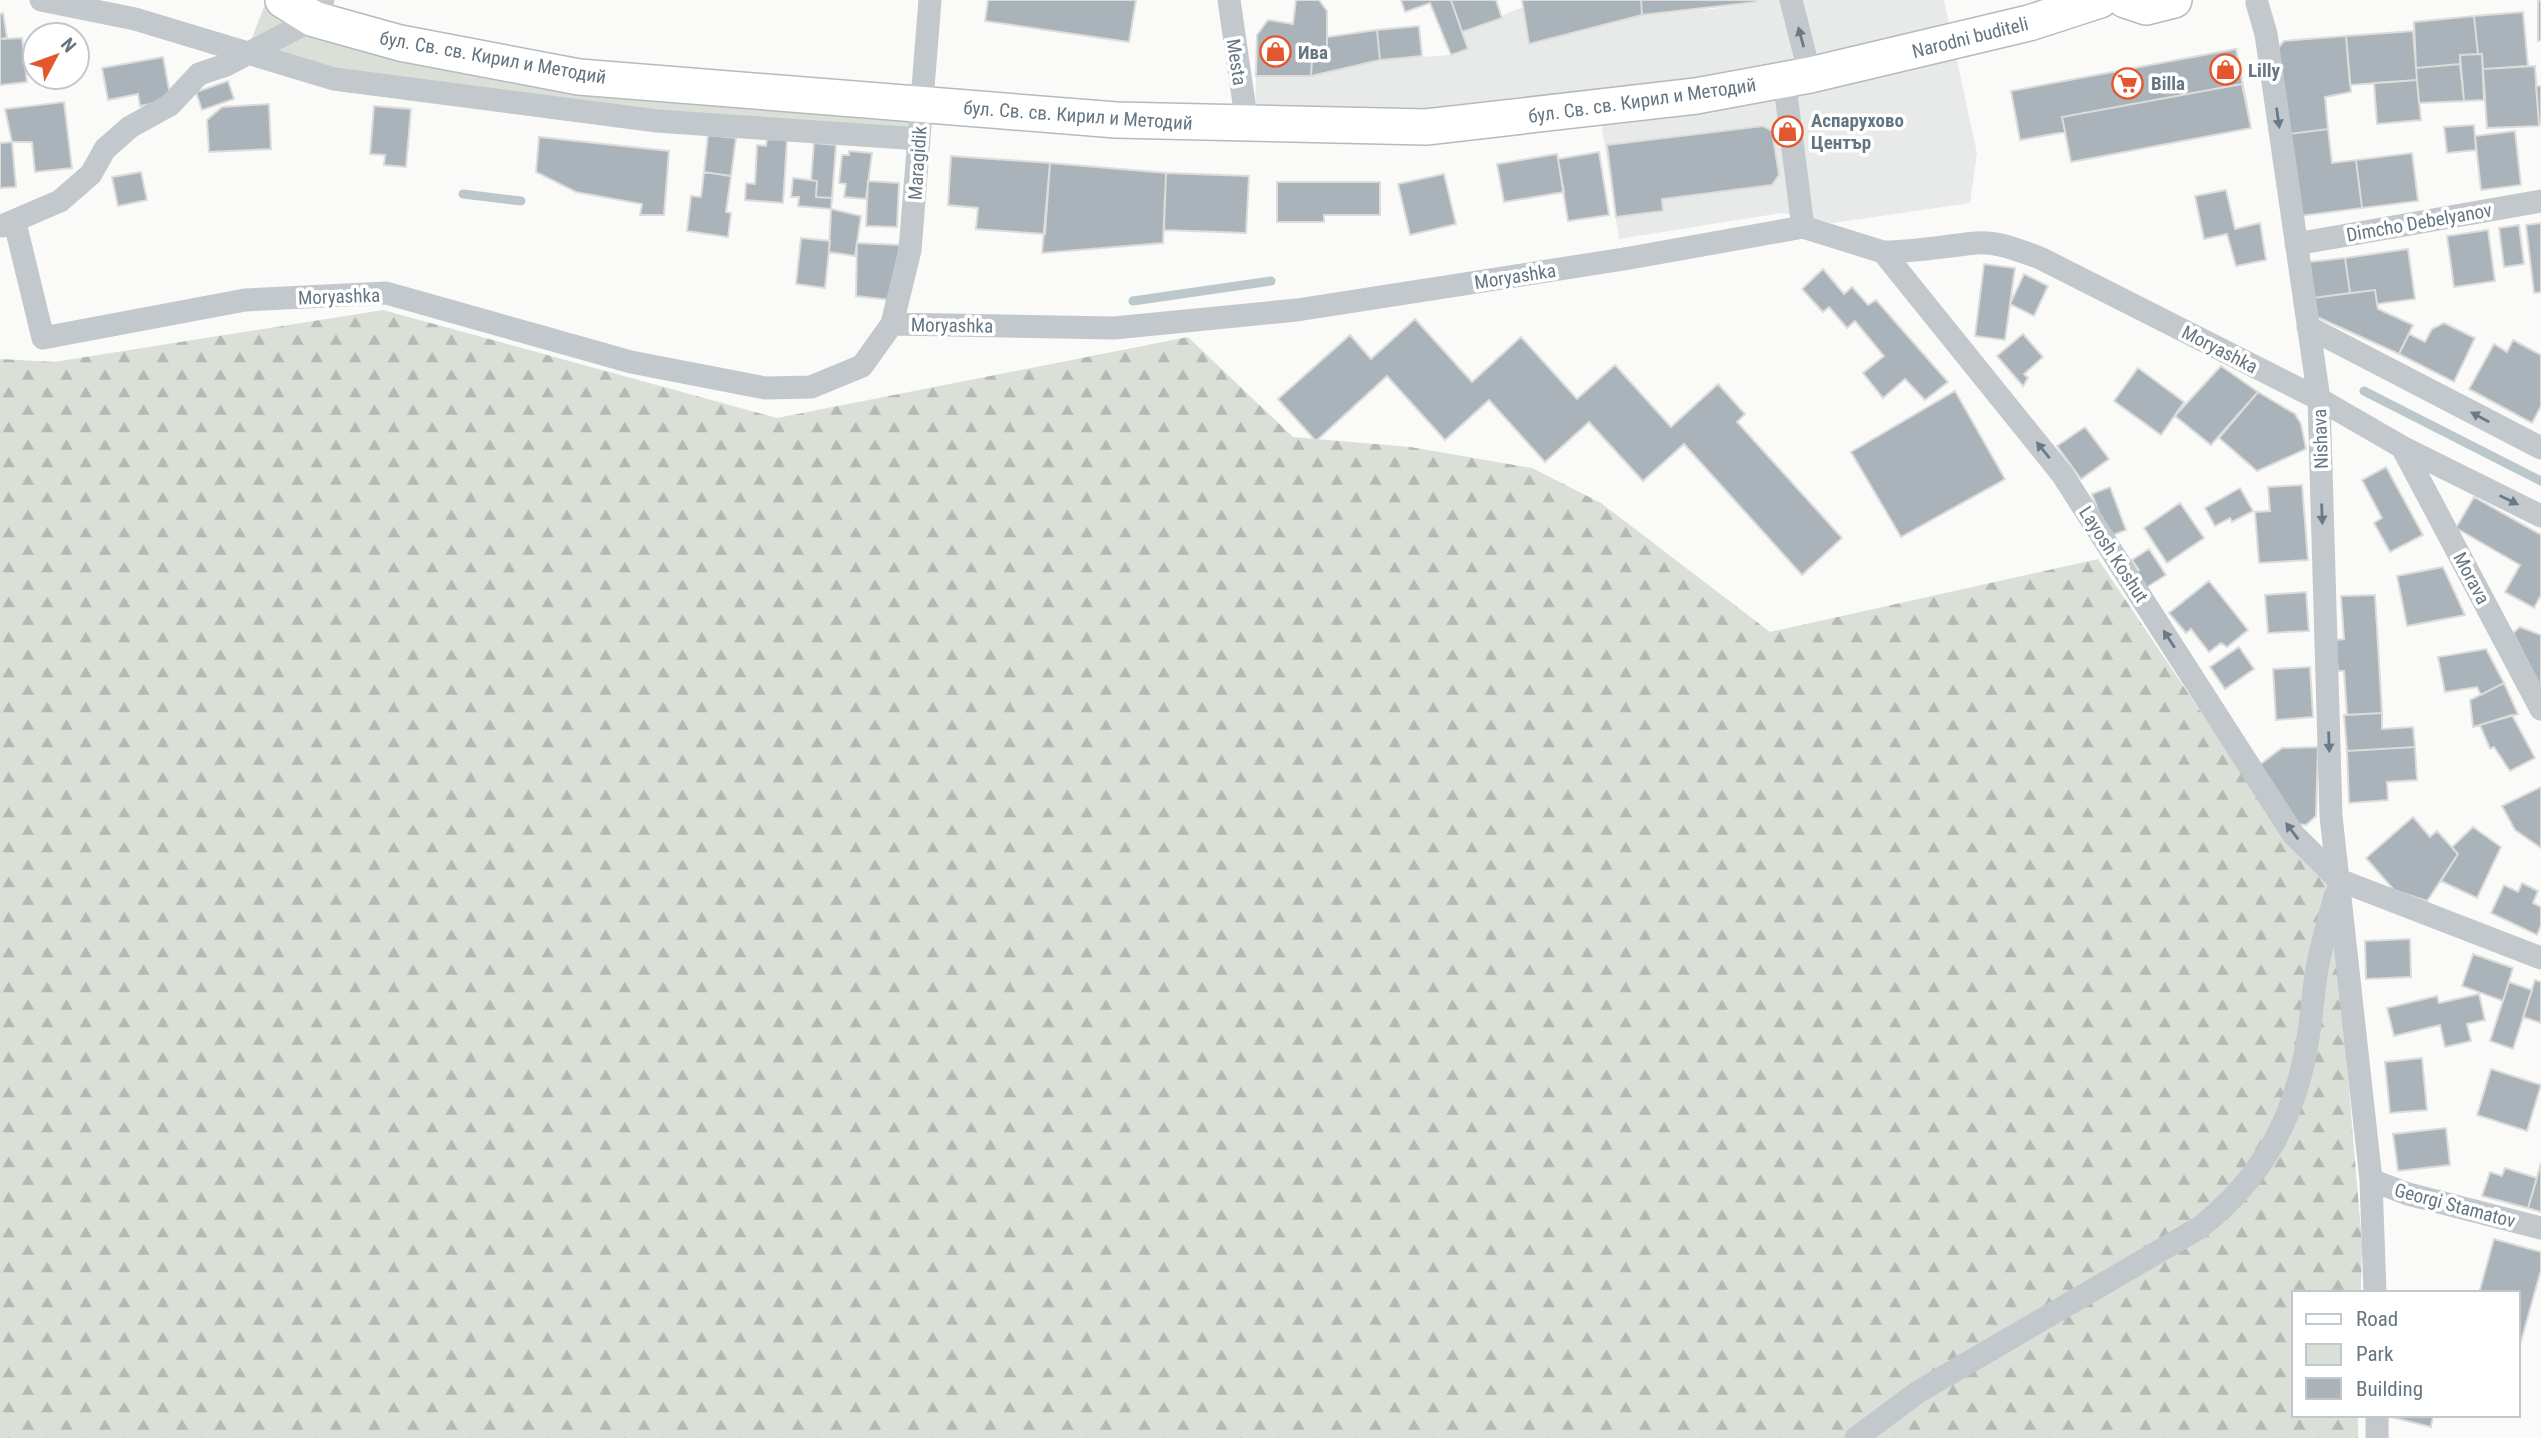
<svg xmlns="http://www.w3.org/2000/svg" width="2541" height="1438" font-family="'Roboto Condensed',sans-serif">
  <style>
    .built { fill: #e8e9e9 }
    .green { fill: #dadfd7 }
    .forest { fill: url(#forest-firs) }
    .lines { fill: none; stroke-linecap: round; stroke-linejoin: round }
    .stream { stroke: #bbc7cb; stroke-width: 9 }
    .building { fill: #aab3b9; stroke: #dcdcda; stroke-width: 2 }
    .primary-casing { stroke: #b5babe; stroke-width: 38 }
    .minor { stroke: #c3c8cc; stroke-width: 23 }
    .primary { stroke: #fff; stroke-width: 35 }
    .oneway { fill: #6a7a87 }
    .labels { text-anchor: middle; stroke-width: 7; stroke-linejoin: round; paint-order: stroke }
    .street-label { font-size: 19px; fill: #657683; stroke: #fff }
    .poi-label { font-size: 19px; font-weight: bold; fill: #657683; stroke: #fff; text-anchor: start }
  </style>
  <defs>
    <pattern id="forest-firs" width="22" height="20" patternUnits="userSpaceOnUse" patternTransform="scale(1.75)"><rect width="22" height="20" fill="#dadfd7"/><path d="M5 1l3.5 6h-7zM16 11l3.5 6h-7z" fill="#b4b9b4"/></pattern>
  </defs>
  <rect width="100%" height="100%" fill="#fafaf8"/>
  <!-- built -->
  <path class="built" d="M1756,0H1944L1977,153L1970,203L1833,223L1782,213L1619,239L1597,94L1421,117L1255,112L1256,76H1311L1380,60L1451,55L1468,49L1462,32L1523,7L1530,43L1642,15L1711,9L1756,3Z"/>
  <!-- green -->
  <path class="green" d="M265,4L400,43L921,104L919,139L657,121L246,54Z"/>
  <!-- forest -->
  <path class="forest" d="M383,310L777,418L1188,337L1293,437L1410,447L1532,468L1601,503L1770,632L2098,559L2284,836L2332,887L2362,1244L2361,1293H2294V1415H2358V1438H0V359L54,362Z"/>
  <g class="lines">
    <!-- stream -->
    <path class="stream" d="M463,194L521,201
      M1133,301L1271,281
      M2364,391L2541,481"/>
  </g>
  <!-- building -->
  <path class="building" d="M988,0H1136L1129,42L985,21Z
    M1296,0H1319L1327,11V58H1312L1311,76H1256L1257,35L1268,20L1293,24Z
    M1401,0H1451L1468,49L1451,55L1430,3L1405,12Z
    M1451,0H1496L1502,18L1462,32Z
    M1522,0H1641L1642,15L1529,44Z
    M1641,0H1756V2L1642,15Z
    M2538,1H2541V40L2538,41Z
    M2523,12L2528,66L2483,69L2482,54H2478L2474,16Z
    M3,13L7,38L0,39V14Z
    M2474,16L2478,54L2460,55V64L2416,68L2414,22Z
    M1419,26L1422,56L1380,60L1377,30Z
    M76,30V35H35V53L33,35Z
    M1377,30L1380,60L1311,76L1312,58H1327V37Z
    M2413,31L2417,80L2350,85L2346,36Z
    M2346,36L2351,92L2325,97L2328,129L2289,134L2278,48L2284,41Z
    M22,38L27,82L0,85V39Z
    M2236,49L2251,128L2071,162L2065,132L2020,140L2011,91Z
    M2482,54L2484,100L2464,101L2460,55Z
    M163,57L171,100L140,106L138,94L108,100L102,68Z
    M2460,64L2464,101L2419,103L2416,68Z
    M2535,66L2539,126L2487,128L2483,69Z
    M2417,80L2421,120L2377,124L2374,83Z
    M228,81L234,99L202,110L196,92Z
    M2242,84L2251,128L2071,162L2062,117Z
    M2536,86H2541V124H2539Z
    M64,102L72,168L35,172L32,142H12L5,109Z
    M269,104L271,149L209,152L207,120L222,107Z
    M374,106L411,109L406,167L384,165L385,155L370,154Z
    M2474,125L2476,150L2447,153L2444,127Z
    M1763,126L1772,131L1779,175L1772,185L1662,199L1663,211L1616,217L1607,145Z
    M2328,129L2332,163L2356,160L2362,208L2300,216L2289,134Z
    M2515,131L2521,185L2481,190L2475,136Z
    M708,135L736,138L731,176L704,172Z
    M539,137L669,151L664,215H640L642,204L576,192L536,172Z
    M767,139L787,140L783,203L745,200L746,183L755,184L757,145L766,146Z
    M12,142L16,187L0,188V143Z
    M814,143L836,145L832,198L816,197L817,181L811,180Z
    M849,151L872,153L866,199L844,197L846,184L839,183L842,155H849Z
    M1599,152L1609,215L1568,221L1558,159Z
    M2412,153L2418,201L2362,208L2356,160Z
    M1557,154L1564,192L1504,202L1497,164Z
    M951,156L1050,163L1045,234L976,229L978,208L948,205Z
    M1050,163L1166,173L1163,243L1042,253Z
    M141,172L147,200L118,206L112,177Z
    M704,172L731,176L726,212L731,213L728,237L687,231L691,196L701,197Z
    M1166,173L1249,176L1246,233L1164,230Z
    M1444,174L1456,224L1410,235L1398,184Z
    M793,178L817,181L816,197L832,198L831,209L798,206L799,197H791Z
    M868,181L899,183L897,227L866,226Z
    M1277,182H1380V215H1324V222H1277Z
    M2226,190L2235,229L2260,223L2266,260L2236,266L2227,234L2204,239L2195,196Z
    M831,209L861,216L855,256L829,252Z
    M2541,223V292L2534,293L2526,225Z
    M2519,225L2524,264L2504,267L2499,228Z
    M2488,230L2495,281L2454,287L2447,236Z
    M801,238L830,241L825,288L796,284Z
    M857,243L900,245L891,300L856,296Z
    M2408,249L2415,299L2377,304L2375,290L2350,293L2345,258Z
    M2345,258L2350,293L2313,298L2309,262Z
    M1984,264L2015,268L2005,340L1975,336Z
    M1823,269L1844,294L1852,287L1868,305L1876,300L1948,382L1925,400L1905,379L1883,398L1863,373L1884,356L1855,321L1847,328L1829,307L1823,312L1802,289Z
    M2024,274L2048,286L2034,316L2010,304Z
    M2375,290L2378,309L2413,325L2399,354L2315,316L2313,298Z
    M1415,319L1472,382L1521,337L1577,399L1615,365L1671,427L1718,384L1745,414L1737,422L1842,538L1802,575L1684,444L1643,481L1589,422L1545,462L1489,400L1445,440L1387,376L1316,441L1278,399L1350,335L1371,359Z
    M2444,323L2475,338L2454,382L2399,354L2409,334L2425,342L2432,329Z
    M2023,334L2043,357L2024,374L2028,378L2023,386L1997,356Z
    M2513,340L2541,355V406L2532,423L2469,389L2494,344L2507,352Z
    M2221,366L2258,392L2211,445L2175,416Z
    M2138,368L2184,402L2161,435L2114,401Z
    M1955,391L2005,479L1901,537L1851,452Z
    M2258,392L2295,414L2301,424L2306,449L2257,471L2219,438Z
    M2085,427L2109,459L2081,479L2057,446Z
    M2386,467L2423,535L2390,552L2374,523L2382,518L2362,480Z
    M2302,485L2308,560L2259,563L2255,512L2270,511L2268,487Z
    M2110,487L2126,530L2108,537L2092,494Z
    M2240,488L2253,511L2232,522L2230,518L2215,526L2205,508Z
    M2474,497L2541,535V595L2534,608L2505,592L2520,565L2456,528Z
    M2180,503L2204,538L2167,563L2144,528Z
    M2149,549L2166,575L2144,589L2134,574L2139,570L2132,560Z
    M2443,567L2465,615L2407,626L2397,576Z
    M2209,581L2248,630L2227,647L2221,643L2209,652L2191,629L2186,633L2169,613Z
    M2306,592L2309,631L2268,633L2265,595Z
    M2375,595L2382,713L2347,715L2344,671H2338L2335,640L2344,639L2341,596Z
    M2520,627L2541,635V688L2513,633Z
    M2239,647L2254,669L2225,689L2210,667Z
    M2486,649L2504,683L2481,695L2477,687L2445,692L2438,657Z
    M2310,667L2313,717L2276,720L2273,669Z
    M2504,683L2518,714L2473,727L2470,700Z
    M2382,713V729L2413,727L2415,747L2347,751L2344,715Z
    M2512,715L2535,758L2510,771L2494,747L2490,749L2480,725Z
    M2318,747L2316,816L2306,825L2297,824L2258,766L2282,748Z
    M2415,747L2417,780L2387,782L2388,800L2349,803L2347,751Z
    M2541,787V848L2515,830L2502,806Z
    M2413,817L2430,837L2437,831L2458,854L2427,901L2394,890L2366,858Z
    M2473,827L2501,847L2477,898L2441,881L2458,854L2452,847Z
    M2522,883L2538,891L2533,903L2541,907V925L2537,935L2491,913L2504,885L2518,892Z
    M2410,939L2411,977L2366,979L2365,941Z
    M2473,954L2513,968L2503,1001L2462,986Z
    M2535,980L2541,982V1023L2523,1017Z
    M2509,982L2532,990L2513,1049L2490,1041Z
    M2479,994L2485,1020L2467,1024L2471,1041L2445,1047L2440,1025L2394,1036L2387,1008L2437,996L2439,1003Z
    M2422,1058L2427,1110L2390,1113L2385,1062Z
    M2491,1069L2541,1085L2527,1131L2477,1115Z
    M2446,1128L2450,1165L2398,1171L2393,1134Z
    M2541,1163V1212L2528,1208Z
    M2505,1168L2537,1178L2528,1208L2482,1196L2490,1172L2502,1176Z
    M2494,1239L2541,1252V1270L2518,1352V1293H2479Z
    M2383,1415H2433L2431,1427Z"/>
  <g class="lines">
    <defs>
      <path id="primary" d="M283,0L314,19L400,43L579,77L1116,120L1426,127L1696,96L1810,75L2029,23L2100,0
        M2125,0L2146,7L2174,0"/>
    </defs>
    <!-- primary casing -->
    <use href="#primary" class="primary-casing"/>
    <!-- minor -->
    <path class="minor" d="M41,0L135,19L334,79L657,121L919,139
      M1229,0L1247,124
      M1791,0L1810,75
      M2257,3L2266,34L2319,399L2331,816L2371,1180L2375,1293
      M1784,79L1803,227
      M15,223L43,338L245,300L386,293L631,362L765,388L811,387L862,366L892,324L1114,328L1297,310L1624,259L1803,227L1883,252L2062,474L2293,834L2339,880L2541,958
      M2,226L60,201L91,174L105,149L130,127L170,105L199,74L226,65L314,19L323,0
      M2296,244L2541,201
      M1883,252C1915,252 1945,246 1976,243C1998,241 2020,251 2040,258L2319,399L2402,447L2541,516
      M892,324L910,250L930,0
      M2308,327L2541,448
      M2402,447L2541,709
      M2371,1180L2408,1194L2541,1228
      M2377,1415V1438
      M1856,1438L1918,1392L2199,1228C2262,1179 2296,1117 2308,1038C2312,1015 2313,992 2317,969C2321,945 2329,920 2335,896"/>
    <!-- primary -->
    <use href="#primary" class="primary"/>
  </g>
  <!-- one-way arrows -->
  <defs><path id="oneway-solid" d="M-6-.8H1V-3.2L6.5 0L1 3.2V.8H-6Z" transform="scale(1.75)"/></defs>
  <g class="oneway">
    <use href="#oneway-solid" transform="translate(1801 37) rotate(-105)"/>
    <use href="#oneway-solid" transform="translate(2278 118) rotate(82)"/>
    <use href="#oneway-solid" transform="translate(2480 417) rotate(-152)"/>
    <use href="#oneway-solid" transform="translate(2043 450) rotate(-129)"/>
    <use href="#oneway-solid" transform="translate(2509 500) rotate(26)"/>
    <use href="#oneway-solid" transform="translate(2322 514) rotate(88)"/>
    <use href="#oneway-solid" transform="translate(2169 639) rotate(-123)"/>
    <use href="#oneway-solid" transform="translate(2329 742) rotate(88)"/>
    <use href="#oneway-solid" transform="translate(2292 831) rotate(-127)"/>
  </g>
  <!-- icons -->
  <defs>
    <symbol id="shop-ring" viewBox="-11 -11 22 22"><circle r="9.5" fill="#fff" stroke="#e4572e" stroke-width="1.5"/><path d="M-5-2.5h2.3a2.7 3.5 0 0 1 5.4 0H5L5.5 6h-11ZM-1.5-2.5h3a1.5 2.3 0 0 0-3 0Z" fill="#e4572e"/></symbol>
    <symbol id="supermarket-ring" viewBox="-11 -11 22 22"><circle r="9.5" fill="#fff" stroke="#e4572e" stroke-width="1.5"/><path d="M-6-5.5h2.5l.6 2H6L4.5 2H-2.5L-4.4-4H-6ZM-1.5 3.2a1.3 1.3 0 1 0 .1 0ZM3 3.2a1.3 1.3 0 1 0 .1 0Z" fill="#e4572e"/></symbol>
  </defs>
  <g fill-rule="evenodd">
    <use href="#shop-ring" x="1258" y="34" width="35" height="35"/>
    <use href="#shop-ring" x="2208" y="52" width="35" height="35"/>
    <use href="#supermarket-ring" x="2110" y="66" width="35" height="35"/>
    <use href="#shop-ring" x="1770" y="114" width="35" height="35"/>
  </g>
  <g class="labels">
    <!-- street labels -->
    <g class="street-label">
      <text transform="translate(1970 37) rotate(-14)" y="7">Narodni buditeli</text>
      <text transform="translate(493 57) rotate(10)" y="7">бул. Св. св. Кирил и Методий</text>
      <text transform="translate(1237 62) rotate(81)" y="7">Mesta</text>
      <text transform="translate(1642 100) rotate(-8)" y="7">бул. Св. св. Кирил и Методий</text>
      <text transform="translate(1078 115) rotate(4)" y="7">бул. Св. св. Кирил и Методий</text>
      <text transform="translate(917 163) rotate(-86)" y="7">Maragidik</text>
      <text transform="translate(2419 222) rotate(-10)" y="7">Dimcho Debelyanov</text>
      <text transform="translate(1515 276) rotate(-9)" y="7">Moryashka</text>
      <text transform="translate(339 296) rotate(-2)" y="7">Moryashka</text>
      <text transform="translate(952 325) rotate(1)" y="7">Moryashka</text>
      <text transform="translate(2220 349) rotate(27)" y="7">Moryashka</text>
      <text transform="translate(2320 439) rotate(-92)" y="7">Nishava</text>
      <text transform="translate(2114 554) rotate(57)" y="7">Layosh Koshut</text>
      <text transform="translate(2472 578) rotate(62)" y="7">Morava</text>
      <text transform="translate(2455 1205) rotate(15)" y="7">Georgi Stamatov</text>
    </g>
    <!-- poi labels -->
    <g class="poi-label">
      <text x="1298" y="59">Ива</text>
      <text x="2248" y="77">Lilly</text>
      <text x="2151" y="90">Billa</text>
      <text x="1811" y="127">Аспарухово<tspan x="1811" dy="22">Център</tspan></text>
    </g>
  </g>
  <!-- legend -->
  <rect x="2292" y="1291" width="228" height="126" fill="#ffffff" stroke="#c1c8cd" stroke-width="2"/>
  <rect x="2306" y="1314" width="35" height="10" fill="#ffffff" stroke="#c1c8cd" stroke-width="2"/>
  <text x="2356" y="1326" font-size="21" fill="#657683">Road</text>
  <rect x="2306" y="1344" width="35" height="21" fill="#dadfd7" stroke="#c1c8cd" stroke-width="2"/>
  <text x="2356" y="1361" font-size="21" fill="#657683">Park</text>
  <rect x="2306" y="1378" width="35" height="21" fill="#aab3b9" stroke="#c1c8cd" stroke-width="2"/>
  <text x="2356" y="1396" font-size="21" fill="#657683">Building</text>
  <!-- north arrow -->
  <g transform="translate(56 56) rotate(49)"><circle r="33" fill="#ffffff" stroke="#c1c8cd" stroke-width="2"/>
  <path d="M0-5L12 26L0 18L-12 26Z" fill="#e4572e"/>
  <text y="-10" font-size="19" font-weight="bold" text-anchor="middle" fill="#657683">N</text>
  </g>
</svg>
